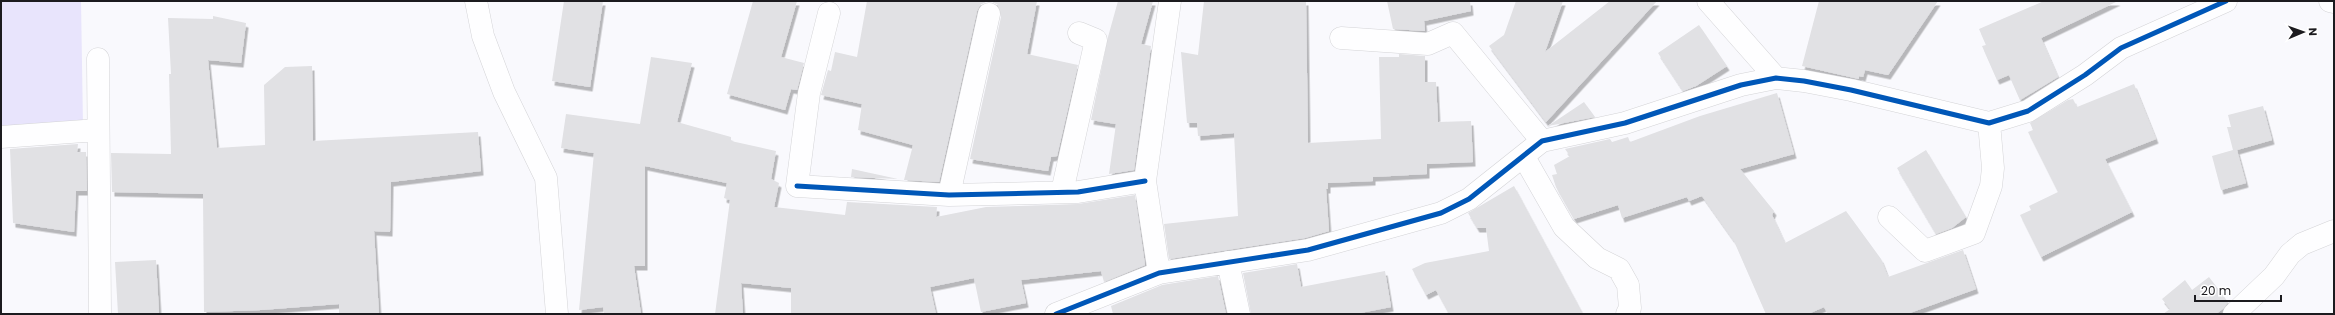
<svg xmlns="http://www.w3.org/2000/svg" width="2335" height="315" font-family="Poppins,sans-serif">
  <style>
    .green { fill: #e8e4fc }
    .building { fill: #e1e1e4; filter: url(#shadow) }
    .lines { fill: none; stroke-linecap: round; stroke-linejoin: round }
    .minor-casing { stroke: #d4d4d7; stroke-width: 23 }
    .minor { stroke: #fefeff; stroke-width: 22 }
    .cycleway-casing { stroke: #fff; stroke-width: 8 }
    .cycleway { stroke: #0057b8; stroke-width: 5 }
  </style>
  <defs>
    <filter id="shadow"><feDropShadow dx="2.5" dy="4.5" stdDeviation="0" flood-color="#0004"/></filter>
  </defs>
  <rect width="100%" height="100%" fill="#f9f9fd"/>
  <!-- green -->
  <path class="green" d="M1,1H81L83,126L1,127Z"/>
  <!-- building -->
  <path class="building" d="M564,1H603L590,87L552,81Z
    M753,1H797L781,57L804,63L797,90L791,89L785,110L727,94Z
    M867,1H1037L1027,54L1078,65L1057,156L1051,157L1048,171L970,159L1001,17L998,5L992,2H986L980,5L977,11L939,182L904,180L913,145L858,130L862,104L821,95L828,70L831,71L835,52L857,57Z
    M1118,1H1153L1141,44L1151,46L1134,170L1109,174L1116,124L1091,120L1108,37Z
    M1204,1H1306L1308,143L1381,139L1379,57H1399V54L1425,56V82H1436L1438,122L1471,121L1473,162L1427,164V174L1373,177V181L1328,183V189H1326L1329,231L1305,238L1169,259L1164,224L1238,216L1234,133L1198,136L1197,123H1187L1181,52L1198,55Z
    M1387,1H1470L1471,11L1424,21L1425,31L1393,29Z
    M1516,1H1563L1545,52L1610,1H1657L1546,122L1489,46L1504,35Z
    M1819,1H1938L1888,75L1865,70L1863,77L1859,76V79L1802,66Z
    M2044,1H2118L2041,38L2058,77L2020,100L2009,75L1997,80L1982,46L1986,45L1979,29Z
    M213,16L246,23L241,63L208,60L217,148L265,145L264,85L285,67L312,66L313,141L478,132L481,171L391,182L390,232L374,231L379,314H339V304L261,310L204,312L203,194L112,192L111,153L171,154L169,74H171L168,18L213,19Z
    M1699,25L1727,66L1696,86L1683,91L1658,53Z
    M651,57L692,63L677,122L731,137V141L776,151L771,179L779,183L774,207L845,215L847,202L937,207L936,217L986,207L1078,204L1135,195L1145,265L1104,282L1101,271L1021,280L1026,303L981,312L974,278L930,287L936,314H791V288L741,283L743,314H715L730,200L724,198L727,183L645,166V266H634L641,314H604L603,307L579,310L594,153L561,148L566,114L640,124Z
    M2134,84L2156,139L2105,159L2132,212L2041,257L2020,215L2031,210L2029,206L2058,192L2028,132L2033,130L2030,123L2068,100L2073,99L2077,107Z
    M1777,93L1794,154L1740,169L1774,211L1772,215L1785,243L1846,211L1881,259L1888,277L1963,250L1976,289L1907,314H1828L1824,307L1808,314H1766L1734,241L1702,196L1689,201L1687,197L1622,218L1618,205L1574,219L1556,187L1552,175L1557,174L1554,165L1570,156L1565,149L1610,139L1612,142L1628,137L1630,142L1700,116Z
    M1584,102L1595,117L1548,126Z
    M2263,106L2272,140L2237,150L2246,183L2221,190L2212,156L2233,150L2227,127H2231L2228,115Z
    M78,144L77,152H86L87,191H76L74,232L13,223L10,149Z
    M1926,150L1966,217L1952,228L1936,234L1897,168Z
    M852,169L898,179L851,177Z
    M1514,186L1583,314H1449L1436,290L1426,295L1412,269L1425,263L1489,251L1486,228H1477L1468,213Z
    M156,260L159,313L118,314L115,262Z
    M1297,264L1301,287L1385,271L1391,307L1355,314H1251L1243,273Z
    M1218,276L1226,314H1113L1111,306L1162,285Z
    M2209,277L2228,302L2224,308L2216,314H2163L2170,309L2162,299L2185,280L2192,290Z"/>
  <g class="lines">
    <defs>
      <path id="minor" d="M476,1L483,36L504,92L546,178L557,314
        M1708,1L1776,78
        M2330,1L2334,2
        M829,13L809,93L797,186L949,195L1078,192L1145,181
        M1341,38L1428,44L1453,33L1542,141
        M98,59L100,314
        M1,137L98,130
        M1524,157L1564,227L1597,258L1619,269L1628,285L1630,308L1627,314
        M1062,192L1096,40L1079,33
        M949,195L989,14
        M1889,217L1925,251L1974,233L1991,186L1993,168L1989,123
        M1228,262L1239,314
        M1159,273L1145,181L1170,1
        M1056,314L1159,273L1308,250L1441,213L1469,199L1542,141L1625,123L1741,85L1776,78L1804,81L1851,90L1989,123L2028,111L2085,75L2121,48L2226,1
        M2234,314L2274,276L2290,254L2302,244L2334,231"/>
    </defs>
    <!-- minor casing -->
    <use href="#minor" class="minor-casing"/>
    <!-- minor -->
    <use href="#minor" class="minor"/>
    <defs>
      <path id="cycleway" d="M797,186L949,195L1078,192L1145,181
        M1056,314L1159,273L1308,250L1441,213L1469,199L1542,141L1625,123L1741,85L1776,78L1804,81L1851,90L1989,123L2028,111L2085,75L2121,48L2226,1"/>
    </defs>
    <!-- cycleway casing -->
    <use href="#cycleway" class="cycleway-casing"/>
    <!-- cycleway -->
    <use href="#cycleway" class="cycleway"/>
  </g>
  <!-- border -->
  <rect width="2335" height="315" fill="none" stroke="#1c1b1f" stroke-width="4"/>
  <!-- north arrow -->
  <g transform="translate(2303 32) rotate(88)" stroke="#ffffff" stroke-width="3" paint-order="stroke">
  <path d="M0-3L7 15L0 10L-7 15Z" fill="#1c1b1f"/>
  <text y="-6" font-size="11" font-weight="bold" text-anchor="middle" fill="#1c1b1f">N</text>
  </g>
  <!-- scale -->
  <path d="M2195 295v6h86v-6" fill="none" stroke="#1c1b1f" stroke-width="2"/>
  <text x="2201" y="295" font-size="12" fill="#1c1b1f" stroke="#ffffff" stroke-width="3" paint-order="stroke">20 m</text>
</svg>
